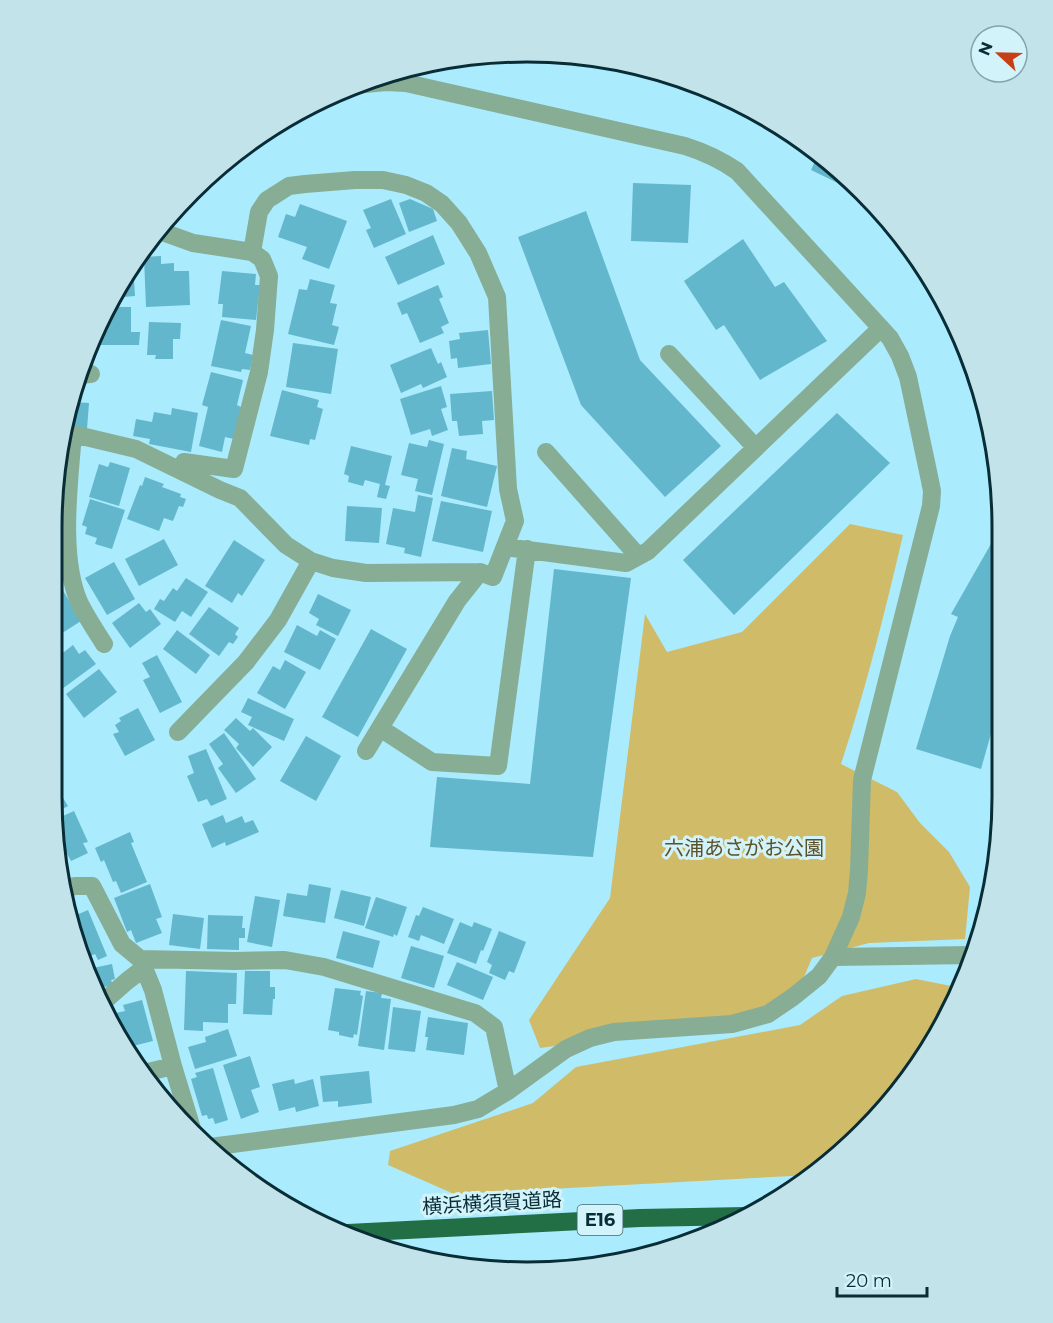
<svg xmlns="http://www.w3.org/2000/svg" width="1053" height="1323" font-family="Montserrat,'Noto Sans JP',sans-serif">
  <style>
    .green { fill: #d0bb68 }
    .building { fill: #63b7cc }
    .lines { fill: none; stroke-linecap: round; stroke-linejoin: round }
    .minor { stroke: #87ad94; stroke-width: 18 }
    .highway { stroke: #226e45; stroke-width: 18 }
    .labels { text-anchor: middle; stroke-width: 6; stroke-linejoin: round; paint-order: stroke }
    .shield { fill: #d3f3fb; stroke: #456871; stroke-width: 1.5 }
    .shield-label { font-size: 18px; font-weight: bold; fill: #082d36 }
    .park-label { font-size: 20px; fill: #5c5228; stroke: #d3f3fb }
    .street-label { font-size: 20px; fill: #082d36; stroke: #d3f3fb }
    .rim { fill: none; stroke: #082d36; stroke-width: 3 }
  </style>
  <rect width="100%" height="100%" fill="#aaebfd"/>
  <!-- green -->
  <path class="green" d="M850,524L903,535C885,612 866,688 841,764L897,792L920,823L949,852L970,887L965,939L869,943L812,958L801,984L739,1021L540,1048L529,1020L610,898L645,614L667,652L742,632Z
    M916,979L961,988L904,1086L840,1154L811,1175L454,1194L388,1165L390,1151L533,1103L576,1067L800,1025L842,996Z"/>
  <!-- building -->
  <path class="building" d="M819,152L849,180L846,187L811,170Z
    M633,183L691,185L688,243L631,241Z
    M391,199L406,234L374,248L366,230L371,228L363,210Z
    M410,199L433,209L437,221L409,232L399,203Z
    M300,204L347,221L329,269L302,259L307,247L278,237L286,214L295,217Z
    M586,211L640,360L721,446L665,497L581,405L518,237Z
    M433,235L445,264L398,285L385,257Z
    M743,239L775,287L784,282L827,341L760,380L724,325L716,330L684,281Z
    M161,256V264L174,263V271H189L190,305L146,307L144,257Z
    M133,263L135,296L111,298L115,288Z
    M222,271L256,274L255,285H260L256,320L222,317L223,304H218Z
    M310,279L335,285L330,303L337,304L332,325L339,327L334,345L288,334L299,289L307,290Z
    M438,285L443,297L439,299L449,323L441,327L444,333L420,343L407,313L402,315L397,303Z
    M108,303H119V307H131V332H140L139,345H97V327Z
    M221,320L251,326L245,353L253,355L250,370L242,369L241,372L211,366Z
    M149,322L181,323L180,339H173V359H155L156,355H147Z
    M488,330L491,364L458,368L457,358L451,359L449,341L460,339L459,333Z
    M293,343L338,349L331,394L286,387Z
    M431,348L438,364L441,362L447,377L423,388L421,384L401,393L390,365Z
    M88,349L87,366L80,365L88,348Z
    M211,372L243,380L237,405L241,407L234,439L225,437L222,452L199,446L208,407L202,405Z
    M441,386L447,407L441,409L448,430L432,436L430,429L411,435L400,399Z
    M282,390L319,400L317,407L323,409L315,440L310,439L309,445L270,436Z
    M492,391L494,420L482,421L483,434L459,436L457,421H452L450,394Z
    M71,402L89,403L87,429L66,427Z
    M172,408L198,413L191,452L149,444L150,439L133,436L136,419L152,422L154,412L171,415Z
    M837,413L890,463L734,615L683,560Z
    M429,440L444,444L432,495L415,491L418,479L401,475L409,443L427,447Z
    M351,446L392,456L385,485L390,486L386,499L377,497L380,484L365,480L363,486L348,482L349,476L344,474Z
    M452,448L467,451L466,459L497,466L487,507L441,496Z
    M110,462L130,468L119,506L89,497L99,464L108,467Z
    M145,477L164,484L162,487L181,494L180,497L186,499L183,507L179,506L173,521L164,518L159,531L127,519L140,485L142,486Z
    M418,495L433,498L421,557L404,553L405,548L386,544L393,508L415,512Z
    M90,499L125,510L112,549L95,544L97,538L85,534L87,527L82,525Z
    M441,501L492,511L483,552L432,541Z
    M347,506L382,508L379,543L345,541Z
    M1000,528L996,716L981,769L916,749L950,636L958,617L951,614Z
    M164,539L178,565L139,586L125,559Z
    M234,540L265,560L242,596L238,593L232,603L205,586Z
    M114,562L135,599L107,615L85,578Z
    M554,569L631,578L593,857L430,847L437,777L530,784Z
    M186,578L208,592L191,617L182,611L175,622L154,609L160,599L164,601L173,588L177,591Z
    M61,587L81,621L53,639L52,636V593Z
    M318,594L351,610L338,636L316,625L319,619L309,613Z
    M139,603L146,612L150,609L161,624L130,648L112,623Z
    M209,607L239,628L235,634L238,637L233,644L229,642L219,656L189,634Z
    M297,625L317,636L320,630L336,639L320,670L284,652Z
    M371,629L407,649L358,737L322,717Z
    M177,630L210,655L196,674L163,649Z
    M73,645L79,654L85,650L96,664L62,689L51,675V662Z
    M157,655L182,702L160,713L143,680L150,677L142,663Z
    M285,660L306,672L285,709L257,693L273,666L280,670Z
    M99,669L117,692L84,718L66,694Z
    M248,698L294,719L284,741L248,725L252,717L241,712Z
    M138,708L155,740L125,756L113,734L119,732L115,725L121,721L119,718Z
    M236,718L250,731L253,728L272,747L253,767L236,748L239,744L224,730Z
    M224,733L256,779L236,793L218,768L223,764L209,744Z
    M306,736L341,756L316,801L280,781Z
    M206,749L227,799L211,806L207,799L198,802L187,776L194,773L188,756Z
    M51,778L68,806L53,814L51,796Z
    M74,811L88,842L83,843L88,853L71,861L65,850L62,852L57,842L54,820Z
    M223,815L226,823L242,816L245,823L253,820L259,832L226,846L225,842L212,848L202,824Z
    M130,832L134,842L131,843L147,882L121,893L116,881L113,882L104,860L101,862L95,848Z
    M150,884L162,917L156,919L162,933L136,943L131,930L127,932L114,898Z
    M309,884L331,888L325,923L283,916L287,893L307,896Z
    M341,890L371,897L364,926L334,918Z
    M255,896L280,900L272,947L247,942Z
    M376,897L407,907L397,936L394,934L393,937L365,928Z
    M423,907L454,919L444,944L421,935L419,941L408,937L416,915L419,916Z
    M88,910L107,956L98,960L95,954L83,959L67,919Z
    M173,914L204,918L200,949L169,945Z
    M208,915L243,916L242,928H245V938H239V950L207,949Z
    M460,922L472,927L474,922L492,929L483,951L481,950L476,964L447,953Z
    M343,931L380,941L373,968L336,958Z
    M499,931L526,942L514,973L509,971L505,980L489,973L492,965L487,962Z
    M411,946L444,956L434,988L401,978Z
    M457,962L493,977L483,1000L447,985Z
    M112,964L115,979L111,980L113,985L96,989L88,969Z
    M186,971L237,973L236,1004H228V1023L203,1022V1031L184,1030Z
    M245,971H270V987H275V999H273L272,1015L243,1014Z
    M335,988L361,991L360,995L363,996L357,1035L354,1034L353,1038L339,1035V1032L328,1030Z
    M366,991L382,993L381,998L391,999L384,1050L358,1046Z
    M142,1000L153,1041L125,1048L124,1046L116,1013L125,1011L123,1005Z
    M393,1007L421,1011L415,1052L388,1049Z
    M428,1017L468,1023L464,1055L426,1050L428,1037H425Z
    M228,1029L237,1056L195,1069L188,1047L206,1042L205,1037Z
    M250,1056L260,1087L251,1090L259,1112L241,1119L223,1065Z
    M213,1068L228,1120L215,1124L213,1118L208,1119L207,1115L202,1116L191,1079L197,1077L195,1073Z
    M369,1071L372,1103L338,1107V1101L323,1102L320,1076Z
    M294,1079L295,1084L313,1079L319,1106L296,1112L295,1107L279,1111L272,1084Z
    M155,1086H158L160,1092L168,1090L173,1111Z"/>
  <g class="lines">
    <!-- minor -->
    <path class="minor" d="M157,230L193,243L252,252L262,259L269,276L265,330L259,372L234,469L184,462L181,471
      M669,354L756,448
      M76,375L91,374
      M64,434H73L136,449L220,490L240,498L286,545L311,561L333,568L366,573L480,572L493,577L515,521L508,489L497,297L478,253L459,223L442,204L426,193L406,185L383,180H355L305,184L289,186L267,200L259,212L252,252
      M73,434C69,484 59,559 80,604C87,618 96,631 104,644
      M546,452L638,556
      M505,547L626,563L648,551L881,328
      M380,728L432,762L498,766L527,549
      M178,732L246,662L278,620L311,561
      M366,751L457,601L480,572
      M63,889L75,886H92L122,944L140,959L144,968L153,990L173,1066L194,1135
      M833,957L973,955
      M140,959L235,961L285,960L324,967L475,1013L494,1027L508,1091
      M102,1003L127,981L144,968
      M144,1073L173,1066
      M899,1090V1091
      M210,1147L454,1115L478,1109L508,1091L566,1049L590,1038L614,1032L732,1024L768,1014L793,997L819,976L833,957L851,917L857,893L859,870L862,780L931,506L932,491L929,476L908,377L900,356L890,338L737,171C721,160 704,152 685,146L406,83L386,82L355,85"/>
    <!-- highway -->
    <path class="highway" d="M348,1233L640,1218L746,1216
      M522,1271H532"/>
  </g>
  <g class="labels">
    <!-- shield labels -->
    <rect class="shield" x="577.5" y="1205" width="45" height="30" rx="4.5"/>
    <g class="shield-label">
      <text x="600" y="1226">E16</text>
    </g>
    <!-- park labels -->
    <g class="park-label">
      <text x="744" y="855">六浦あさがお公園</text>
    </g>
    <!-- street labels -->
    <g class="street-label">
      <text transform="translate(492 1203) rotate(-3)" y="7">横浜横須賀道路</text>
    </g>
  </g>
  <!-- crop -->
  <path d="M0 0H1053V1323H0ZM527 62H527A465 465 0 0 1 992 527V797A465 465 0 0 1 527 1262H527A465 465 0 0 1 62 797V527A465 465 0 0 1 527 62Z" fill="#c3e3eb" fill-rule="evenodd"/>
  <path class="rim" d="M527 62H527A465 465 0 0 1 992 527V797A465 465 0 0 1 527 1262H527A465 465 0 0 1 62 797V527A465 465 0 0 1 527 62Z"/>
  <!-- north arrow -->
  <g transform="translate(999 54) rotate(292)"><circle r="28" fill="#d3f3fb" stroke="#82a4ac" stroke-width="1.5"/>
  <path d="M0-4.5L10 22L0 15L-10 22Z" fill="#c73f15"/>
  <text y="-9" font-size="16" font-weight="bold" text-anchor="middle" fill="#082d36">N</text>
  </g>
  <!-- scale -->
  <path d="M837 1287v9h90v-9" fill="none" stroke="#082d36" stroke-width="3"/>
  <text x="846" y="1287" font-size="18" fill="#082d36" stroke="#d3f3fb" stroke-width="4.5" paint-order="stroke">20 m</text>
</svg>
